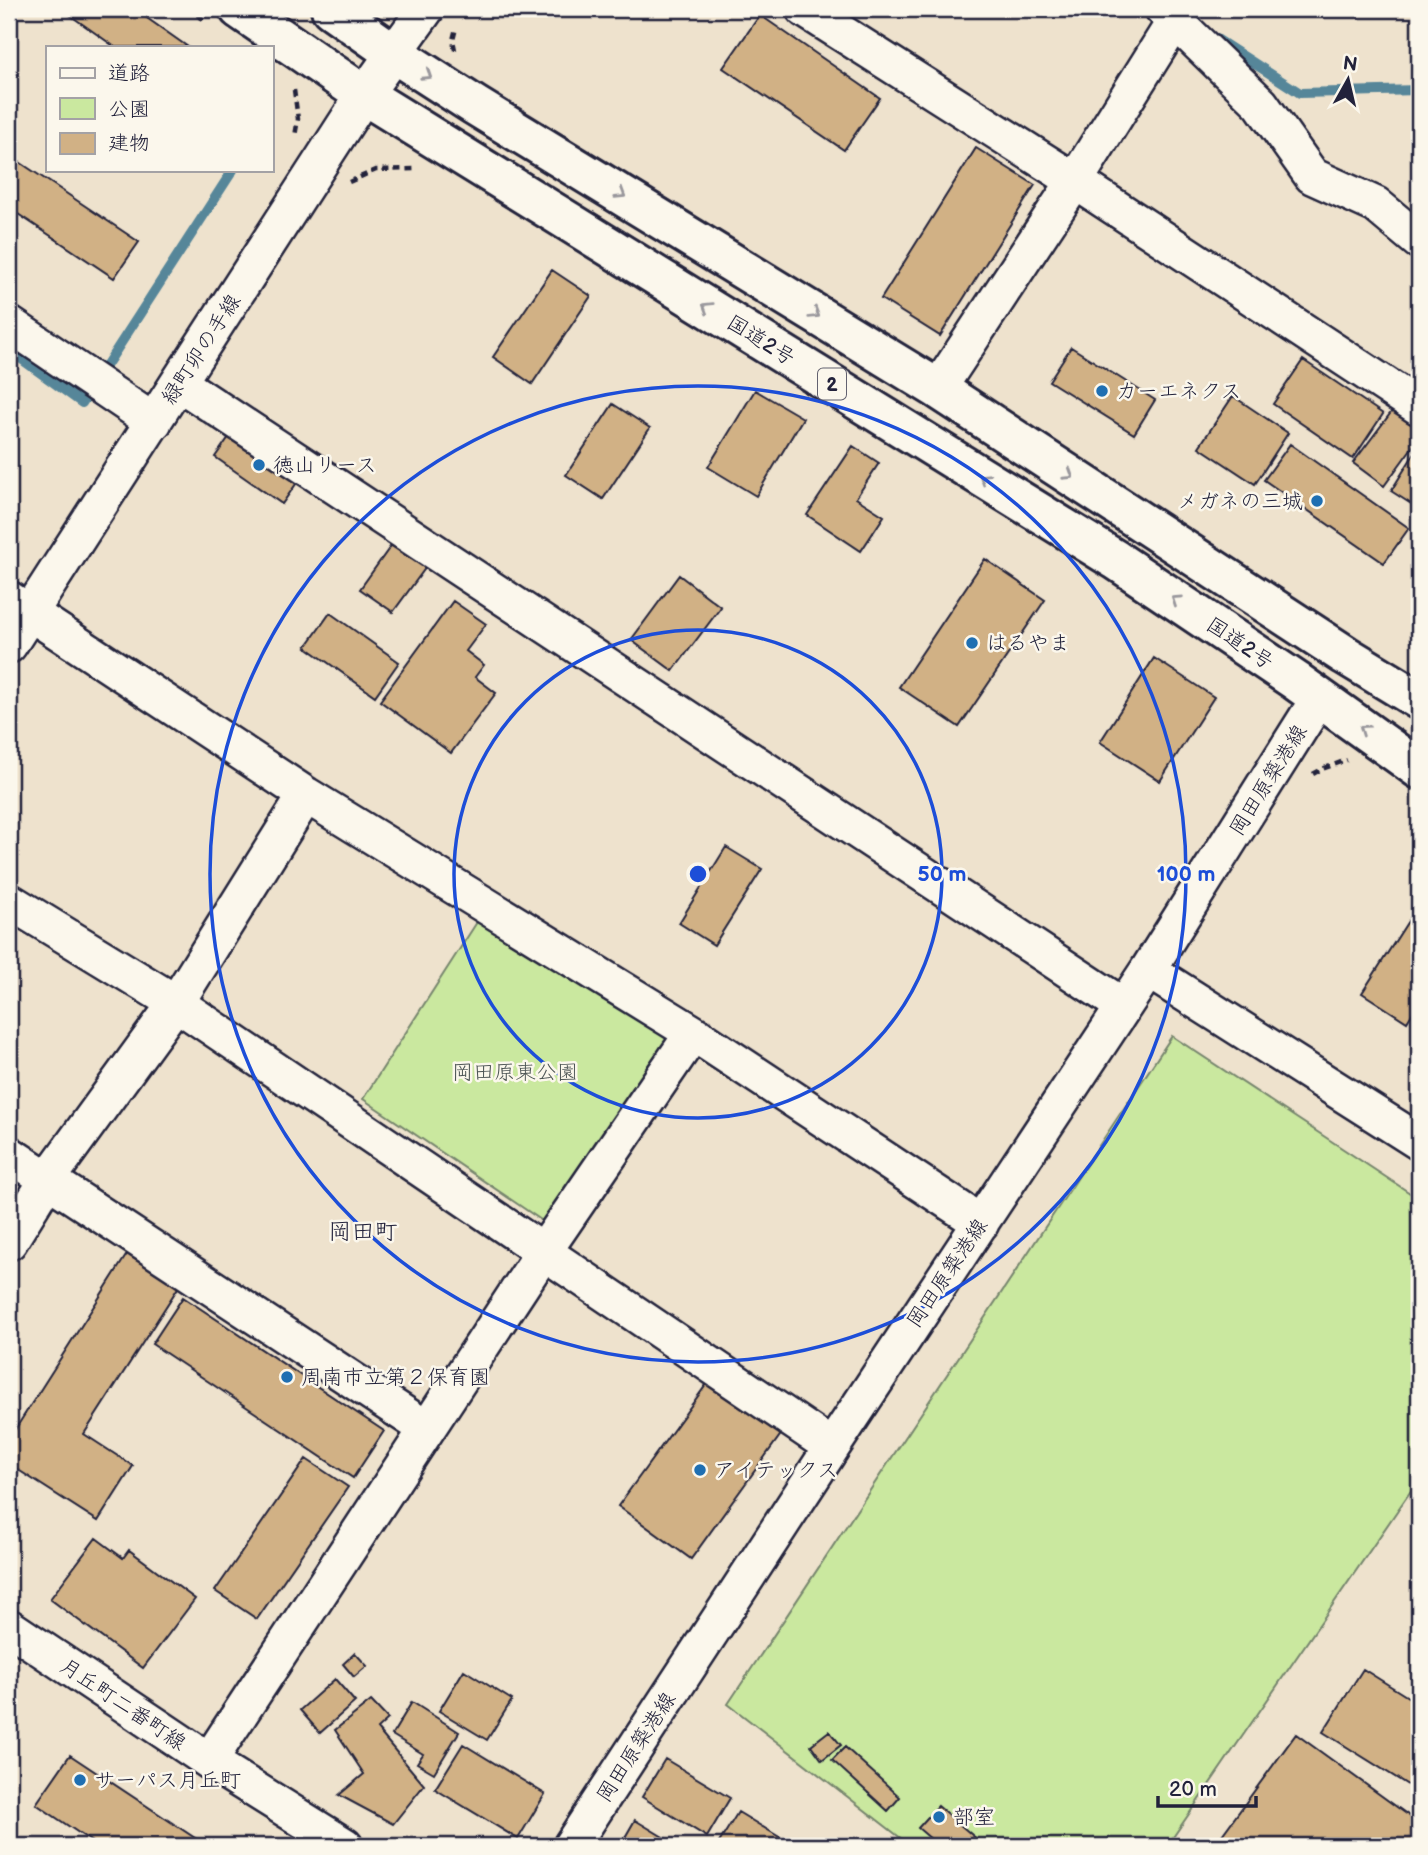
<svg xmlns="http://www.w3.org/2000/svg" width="1428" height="1855" font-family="'Balsamiq Sans','Klee One',sans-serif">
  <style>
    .green { fill: #cae89f; stroke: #76856d; stroke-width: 2 }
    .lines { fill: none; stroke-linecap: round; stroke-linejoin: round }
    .stream { stroke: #578699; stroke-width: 10 }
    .building { fill: #d1b185; stroke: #22223b; stroke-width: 2 }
    .minor-casing { stroke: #22223b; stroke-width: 40 }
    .highway-casing { stroke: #22223b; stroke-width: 44 }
    .path { stroke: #22223b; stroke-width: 4.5; stroke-dasharray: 7 5; stroke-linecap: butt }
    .minor { stroke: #fbf7ec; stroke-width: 35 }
    .highway { stroke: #fbf7ec; stroke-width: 38 }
    .oneway { stroke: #99979c }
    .ring { fill: none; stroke: #1d4ed8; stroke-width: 3.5 }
    .poi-dot { fill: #1f6fb2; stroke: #fbf7ec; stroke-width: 2.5 }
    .labels { text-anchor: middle; stroke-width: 5; stroke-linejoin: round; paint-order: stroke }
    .shield { fill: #fbf7ec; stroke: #636270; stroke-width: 2 }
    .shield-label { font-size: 19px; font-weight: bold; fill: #22223b }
    .street-label { font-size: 21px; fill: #22223b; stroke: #fbf7ec }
    .poi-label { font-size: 21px; fill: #22223b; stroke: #fbf7ec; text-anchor: start }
    .park-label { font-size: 21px; fill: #4c5454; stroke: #fbf7ec }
    .neighbourhood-label { font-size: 23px; fill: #22223b; stroke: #fbf7ec }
    .centre { fill: #1d4ed8; stroke: #fbf7ec; stroke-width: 3.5 }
    .ring-label { font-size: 21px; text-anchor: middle; font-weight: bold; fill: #1d4ed8; stroke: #fbf7ec; stroke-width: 5; stroke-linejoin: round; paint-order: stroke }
  </style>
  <rect width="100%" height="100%" fill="#eee2cd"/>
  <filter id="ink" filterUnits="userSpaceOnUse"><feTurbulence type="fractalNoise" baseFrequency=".0143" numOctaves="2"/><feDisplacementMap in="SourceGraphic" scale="14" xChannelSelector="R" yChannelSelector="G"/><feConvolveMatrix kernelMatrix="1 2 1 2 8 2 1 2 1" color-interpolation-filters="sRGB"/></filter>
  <g filter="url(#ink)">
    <!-- green -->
    <path class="green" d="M477,922L668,1039L544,1222L363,1099Z
      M1172,1036L1419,1199V1479L1167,1846H911L728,1704Z"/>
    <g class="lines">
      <!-- stream -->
      <path class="stream" d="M1215,38L1300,93L1419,90
        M9,350L82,403L233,170"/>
    </g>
    <!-- building -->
    <path class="building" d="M65,9H134L188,47H115L64,11Z
      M760,15L880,98L844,150L723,68Z
      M976,148L1035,185L940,336L881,299Z
      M9,155L139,242L114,278L9,208Z
      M552,270L591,296L532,384L493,357Z
      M1071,347L1155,400L1134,434L1049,381Z
      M1303,360L1383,414L1353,459L1273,404Z
      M755,390L803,418L756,496L708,467Z
      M1233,396L1288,433L1255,484L1199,447Z
      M613,404L650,428L603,499L566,475Z
      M1393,410L1419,429V438L1384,486L1353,463Z
      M236,427L303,474L282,504L215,457Z
      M1290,444L1409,528L1384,563L1264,480Z
      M853,446L879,463L856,498L884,516L861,551L807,515Z
      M1419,446V509L1391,491Z
      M393,543L426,567L393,612L360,589Z
      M985,559L1045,600L959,727L899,687Z
      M679,575L721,607L673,671L631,640Z
      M453,601L486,624L466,651L484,665L475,677L496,693L451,753L380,701Z
      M330,613L399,662L375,696L306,647Z
      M1154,658L1214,697L1160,781L1100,742Z
      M726,847L762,869L714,945L679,923Z
      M1419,904V1003L1407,1022L1362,993Z
      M129,1251L181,1283L84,1434L133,1466L98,1521L9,1464V1439Z
      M183,1297L384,1431L353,1478L152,1344Z
      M709,1381L782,1433L691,1559L618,1506Z
      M306,1459L348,1487L257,1619L215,1591Z
      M96,1538L123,1558L129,1550L195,1599L143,1668L50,1599Z
      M355,1653L367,1666L354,1677L343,1664Z
      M1363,1669L1419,1704V1792L1323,1732Z
      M464,1670L512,1700L487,1740L439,1711Z
      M335,1679L355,1702L320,1733L300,1710Z
      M371,1701L388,1719L377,1729L424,1785L393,1824L339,1795L364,1774L335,1730Z
      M412,1702L459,1732L434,1773L417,1763L423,1754L392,1735Z
      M829,1731L841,1745L822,1760L811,1745Z
      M1296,1734L1419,1823V1846H1214Z
      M463,1744L545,1794L518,1839L435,1789Z
      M845,1747L900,1797L888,1811L832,1760Z
      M70,1755L207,1846H98L36,1804Z
      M665,1759L730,1798L707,1837L642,1797Z
      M938,1806L985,1846H939L918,1828Z
      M738,1812L781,1838L776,1846H717Z
      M635,1820L678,1846H620Z"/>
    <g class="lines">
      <defs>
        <path id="minor" d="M804,9L1075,181L1419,407
          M1163,9L1261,104L1312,176L1376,205L1419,241
          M9,324L154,422
          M179,383L1123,1006
          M938,389L1075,181L1175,21
          M9,599L306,795L693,1033L981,1223
          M9,645L364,95L426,9
          M9,901L176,1003L832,1447
          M1148,970L1419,1142
          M9,1154L427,1429
          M9,1242L48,1179L176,1003L306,795
          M9,1627L209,1761L345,1846
          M209,1761L544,1251L693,1033
          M571,1846L832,1447L1148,970L1319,698"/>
        <path id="highway" d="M239,9L364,95L1116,560L1296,681L1419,769
          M331,9L395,54L474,105L938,389L1345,655L1419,700"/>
      </defs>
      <!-- minor casing -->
      <use href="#minor" class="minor-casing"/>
      <!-- highway casing -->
      <use href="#highway" class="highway-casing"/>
      <!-- path -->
      <path class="path" d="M187,9L205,20
        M455,50L453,40L456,28
        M294,90L298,119L295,136
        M349,182L376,170L414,169
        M1313,774L1322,769L1347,760"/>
      <!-- minor -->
      <use href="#minor" class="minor"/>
      <!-- highway -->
      <use href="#highway" class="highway"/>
    </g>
    <!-- one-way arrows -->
    <defs><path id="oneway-chevron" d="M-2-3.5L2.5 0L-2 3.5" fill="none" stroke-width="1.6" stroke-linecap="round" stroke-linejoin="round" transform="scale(1.75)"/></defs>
    <g class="oneway">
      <use href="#oneway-chevron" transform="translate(427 75) rotate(33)"/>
      <use href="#oneway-chevron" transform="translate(621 194) rotate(32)"/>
      <use href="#oneway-chevron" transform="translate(707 307) rotate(-148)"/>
      <use href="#oneway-chevron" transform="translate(815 314) rotate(32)"/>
      <use href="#oneway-chevron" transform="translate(1069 475) rotate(33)"/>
      <use href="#oneway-chevron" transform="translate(984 478) rotate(-148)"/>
      <use href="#oneway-chevron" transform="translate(1176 600) rotate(-146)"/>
      <use href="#oneway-chevron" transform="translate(1364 729) rotate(-145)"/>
    </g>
  </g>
  <!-- distance rings -->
  <g class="ring">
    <circle cx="698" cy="874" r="244"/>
    <circle cx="698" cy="874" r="488"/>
  </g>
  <!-- markers -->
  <g class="poi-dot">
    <circle cx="1102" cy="391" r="7"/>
    <circle cx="259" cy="465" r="7"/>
    <circle cx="1317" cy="501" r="7"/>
    <circle cx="972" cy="643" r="7"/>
    <circle cx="287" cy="1377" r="7"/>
    <circle cx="700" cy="1470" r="7"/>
    <circle cx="80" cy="1780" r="7"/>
    <circle cx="939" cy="1817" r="7"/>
  </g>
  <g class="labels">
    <!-- shield labels -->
    <rect class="shield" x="818" y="368.5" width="28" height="31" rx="5"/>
    <g class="shield-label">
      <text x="832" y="391">2</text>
    </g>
    <!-- street labels -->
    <g class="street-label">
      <text transform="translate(761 340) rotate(32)" y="7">国道2号</text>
      <text transform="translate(201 349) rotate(-57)" y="7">緑町卯の手線</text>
      <text transform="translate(1240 643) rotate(34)" y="7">国道2号</text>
      <text transform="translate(1268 780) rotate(-58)" y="7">岡田原築港線</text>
      <text transform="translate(947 1273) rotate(-56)" y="7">岡田原築港線</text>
      <text transform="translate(123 1704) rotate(34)" y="7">月丘町二番町線</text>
      <text transform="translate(636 1747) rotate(-57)" y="7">岡田原築港線</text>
    </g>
    <!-- poi labels -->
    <g class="poi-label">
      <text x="1116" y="398">カーエネクス</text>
      <text x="273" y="472">徳山リース</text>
      <text x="1303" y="508" text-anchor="end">メガネの三城</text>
      <text x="986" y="650">はるやま</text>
      <text x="301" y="1384">周南市立第２保育園</text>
      <text x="714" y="1477">アイテックス</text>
      <text x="94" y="1787">サーパス月丘町</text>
      <text x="953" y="1824">部室</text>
    </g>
    <!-- park labels -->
    <g class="park-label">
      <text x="515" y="1079">岡田原東公園</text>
    </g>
    <!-- neighbourhood labels -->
    <g class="neighbourhood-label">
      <text x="363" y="1239">岡田町</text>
    </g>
  </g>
  <circle cx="698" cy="874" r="10" class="centre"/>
  <g class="ring-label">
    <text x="942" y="881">50 m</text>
    <text x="1186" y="881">100 m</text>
  </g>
  <!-- margin -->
  <rect width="1428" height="1855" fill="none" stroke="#fbf7ec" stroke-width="35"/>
  <rect x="18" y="18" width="1393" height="1820" fill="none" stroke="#22223b" stroke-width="2.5" filter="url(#ink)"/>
  <!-- legend -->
  <rect x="46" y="46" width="228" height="126" fill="#fbf7ec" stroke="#a4a2a5" stroke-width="2"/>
  <rect x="60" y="68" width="35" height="10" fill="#fbf7ec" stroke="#a4a2a5" stroke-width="2"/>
  <text x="108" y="80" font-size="21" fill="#22223b">道路</text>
  <rect x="60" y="98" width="35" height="21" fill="#cae89f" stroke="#a4a2a5" stroke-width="2"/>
  <text x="108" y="116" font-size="21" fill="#22223b">公園</text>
  <rect x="60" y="133" width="35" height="21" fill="#d1b185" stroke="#a4a2a5" stroke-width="2"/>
  <text x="108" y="150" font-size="21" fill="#22223b">建物</text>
  <!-- north arrow -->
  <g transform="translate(1348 80) rotate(8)" stroke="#fbf7ec" stroke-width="5" paint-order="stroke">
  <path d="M0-5L12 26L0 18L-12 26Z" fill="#22223b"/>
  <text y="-10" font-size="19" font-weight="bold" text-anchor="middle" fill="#22223b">N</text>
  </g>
  <!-- scale -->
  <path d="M1158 1796v10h98v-10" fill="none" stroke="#22223b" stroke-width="3.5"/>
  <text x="1169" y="1796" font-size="21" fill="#22223b" stroke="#fbf7ec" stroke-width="5" paint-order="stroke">20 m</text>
</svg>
